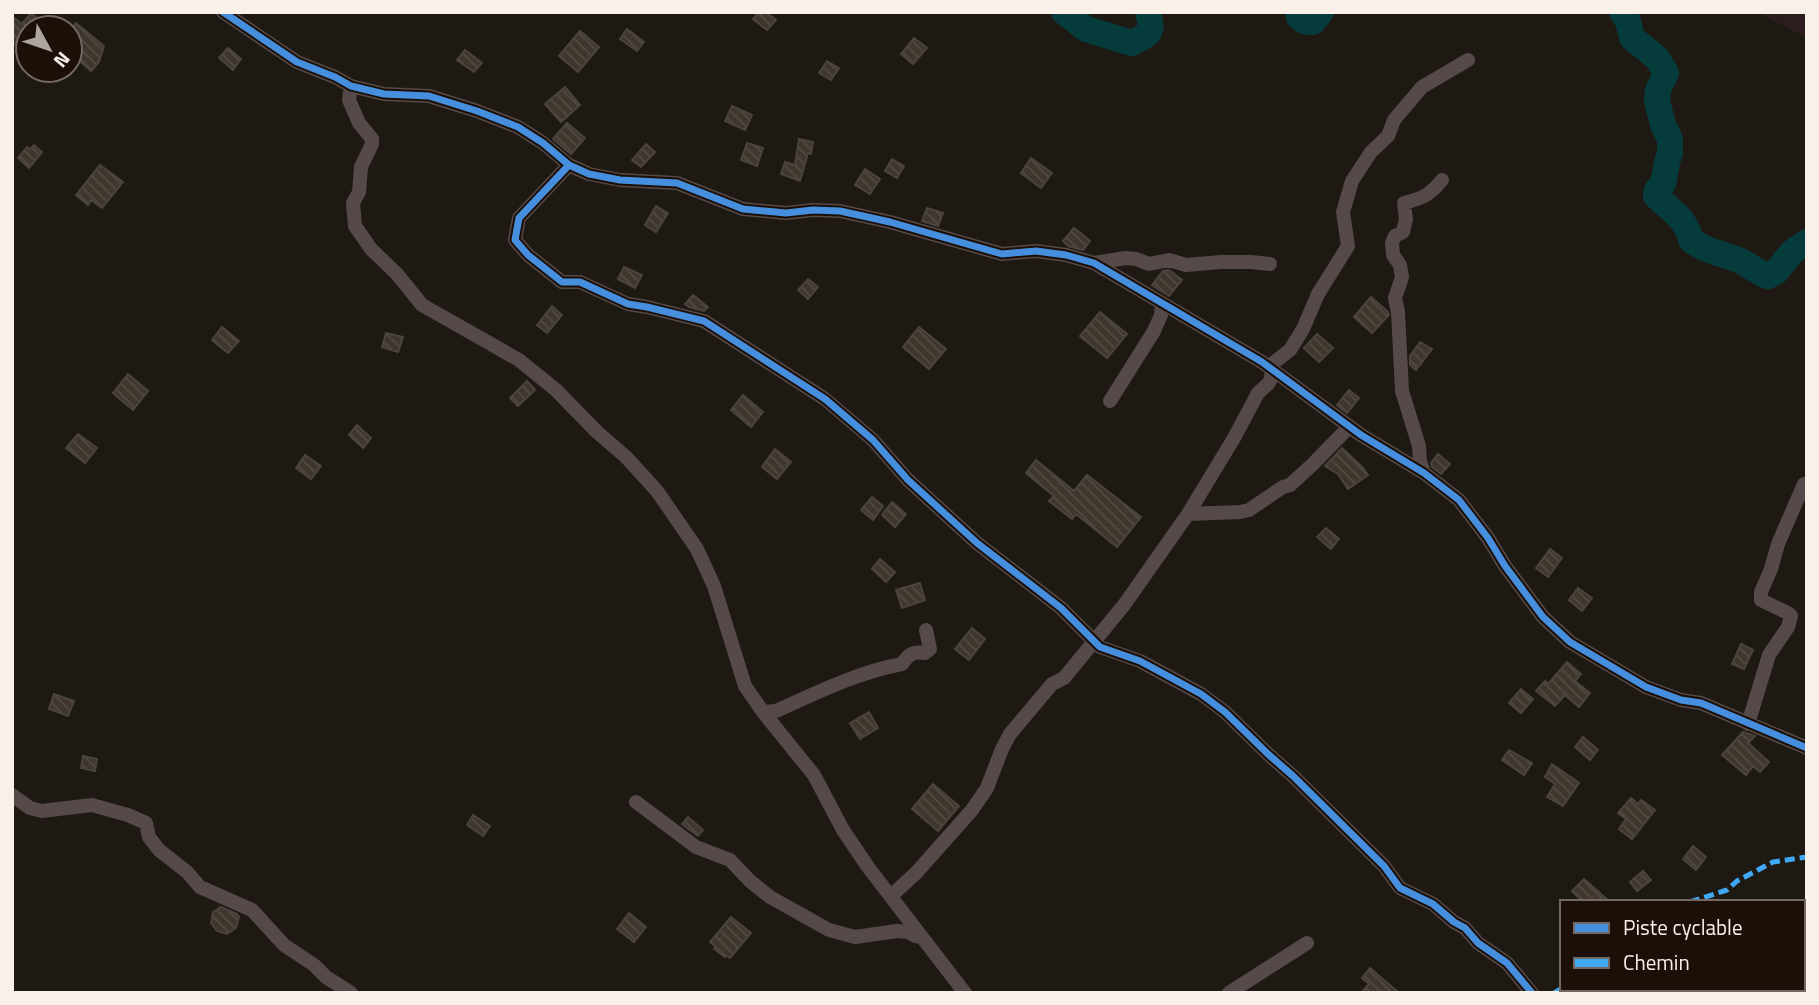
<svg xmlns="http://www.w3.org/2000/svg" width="1819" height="1005" font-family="'Titillium Web',sans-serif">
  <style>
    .industrial { fill: #2d1c1d }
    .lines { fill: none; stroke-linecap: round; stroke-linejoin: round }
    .river { stroke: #063b3b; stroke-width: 26 }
    .building { fill: url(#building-back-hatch); stroke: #49443f; stroke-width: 2 }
    .street { stroke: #564949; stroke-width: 14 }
    .quiet { stroke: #3fa9f5; stroke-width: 5; stroke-dasharray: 10 5; stroke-linecap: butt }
    .cycleway-casing { stroke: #1b0f07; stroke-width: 11 }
    .cycleway { stroke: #468fdf; stroke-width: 7 }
  </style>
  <defs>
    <pattern id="building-back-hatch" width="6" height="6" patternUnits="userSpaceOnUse" patternTransform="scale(1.75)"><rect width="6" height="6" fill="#40362e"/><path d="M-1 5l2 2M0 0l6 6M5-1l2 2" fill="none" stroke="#534a42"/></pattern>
  </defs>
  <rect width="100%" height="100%" fill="#1f1914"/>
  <!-- industrial -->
  <path class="industrial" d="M1757,12H1807V38Z"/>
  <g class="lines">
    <!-- river -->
    <path class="river" d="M1064,12L1086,29L1132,43C1152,32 1153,34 1148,12
      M1298,12L1299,17L1306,22H1313L1321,12
      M1622,12L1628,21L1632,38L1657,58L1666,73L1658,90L1657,101L1663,125L1670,139V153L1667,162L1663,184L1661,185L1657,190L1656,196C1672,212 1685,217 1691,240C1705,252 1727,254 1743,262C1752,267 1758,273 1768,276L1776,272L1792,252L1807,242"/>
  </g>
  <!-- building -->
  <path class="building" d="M759,12H766L776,20L767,30L753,19Z
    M31,13L49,28H26L12,47V16L22,24Z
    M76,23L104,46L99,62L91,71L74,56L77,53L70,48V31Z
    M627,29L644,42L637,51L620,39Z
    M580,31L599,47L578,72L559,56Z
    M914,38L927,48L913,64L901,54Z
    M228,48L241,59L233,70L219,58Z
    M465,50L482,63L474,72L457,60Z
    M827,61L839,68L831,80L819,73Z
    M565,87L580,105L561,122L545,104Z
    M732,106L752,115L745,130L725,121Z
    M567,123L585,138L571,154L553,139Z
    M799,139L813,142L811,154L808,153L800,181L781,174L785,162L795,165Z
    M747,143L763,148L757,166L741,160Z
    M646,144L655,152L641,167L632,160Z
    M34,145L42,152L29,168L18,158L27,147L30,149Z
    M1031,158L1052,173L1041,188L1021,173Z
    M892,159L904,166L897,178L885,171Z
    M100,165L123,182L102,208L91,200L88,205L76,195Z
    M865,169L880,179L870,194L855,185Z
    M656,206L668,213L656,232L645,225Z
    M927,208L943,213L938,226L922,221Z
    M1074,228L1090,241L1083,250L1068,246L1063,241Z
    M624,267L642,275L635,288L618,279Z
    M1169,270L1182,280L1169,296L1152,285L1163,271Z
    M808,279L818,287L808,299L798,290Z
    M693,295L708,307L704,311L689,307L685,304Z
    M1371,297L1388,312L1389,315L1372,333L1354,317Z
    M552,306L562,315L547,333L537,325Z
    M1100,312L1127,334L1107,358L1080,336Z
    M222,327L239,341L228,353L212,340Z
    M919,327L946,349L929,369L903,347Z
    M386,333L403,337L398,352L382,347Z
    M1317,334L1333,348L1319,362L1304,348Z
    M1420,342L1432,349L1416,370L1410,365V356Z
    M128,374L148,391L133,410L113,393Z
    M527,381L535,390L518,406L510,398Z
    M1349,390L1359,398L1347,413L1337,405Z
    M743,395L763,412L751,427L731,410Z
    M357,425L371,438L363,448L349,435Z
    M78,434L97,448L85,463L66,448Z
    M1342,448L1363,468L1368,475L1348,489L1338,474L1325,466Z
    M775,449L791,462L777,479L762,467Z
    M1438,454L1450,464L1441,474L1432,467L1431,463Z
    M305,455L321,466L311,479L296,468Z
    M1036,460L1074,491L1087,475L1141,517L1117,547L1076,514L1072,519L1049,501L1054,496L1026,473Z
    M872,497L883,506L873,520L861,510Z
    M892,502L906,514L895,527L882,515Z
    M1326,528L1339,539L1331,549L1317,537Z
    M1550,549L1562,558L1548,577L1536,568Z
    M880,559L895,572L886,582L872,569Z
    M920,583L925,600L902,608L896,590Z
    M1578,588L1592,598L1582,611L1569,600Z
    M972,628L985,639L969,660L955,649Z
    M1741,644L1753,650L1744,669L1732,664Z
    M1567,662L1581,674L1575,681L1590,693L1579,707L1565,695L1555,706L1536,691L1545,681L1548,684Z
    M1521,689L1533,699L1521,713L1509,703Z
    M54,694L74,701L68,716L49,709Z
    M869,712L878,728L860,739L850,723Z
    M1743,732L1755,736L1748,743L1769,762L1760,772L1753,766L1746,775L1722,755Z
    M1583,737L1598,750L1590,760L1575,747Z
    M1509,750L1532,763L1524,775L1502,760Z
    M83,756L97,759L95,771L81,768Z
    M1552,764L1579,783L1563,806L1547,797L1555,784L1545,777Z
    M933,784L959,806L938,831L912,809Z
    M1631,798L1638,804L1641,800L1655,810L1632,839L1619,829L1626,819L1618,813Z
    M473,815L490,826L483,836L467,825Z
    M688,817L703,830L698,836L682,824Z
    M1693,846L1706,857L1696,870L1683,859Z
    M1643,871L1651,880L1637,891L1630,882Z
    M1584,879L1610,902H1583L1572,891Z
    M221,907L237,914L239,917L236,928L227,934L217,931L211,923L213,912Z
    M629,913L646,927L634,942L617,929Z
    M731,917L751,933L730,958L726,955L725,957L714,949L716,947L710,942Z
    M1370,968L1399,993H1361L1369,984L1362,978Z"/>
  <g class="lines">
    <!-- street -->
    <path class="street" d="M223,12L297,62L335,77L351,86L384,94L429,96L477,111L518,127L543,143L569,165L589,174L620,180L677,183L743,209L786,213L813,210L840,211L890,222L1002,254L1036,251L1066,255L1094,263L1262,362L1361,435L1424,473L1459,500L1488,538L1505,566L1543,617L1570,642L1646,687L1681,700L1701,703L1807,748
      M351,86L349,100L359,123L372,139V144L361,167L359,192L353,203L355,226L371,249L397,274L422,305L519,360L556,390L597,432L626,457L657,491L697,549L714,586L745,686L763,712L814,775L843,830L868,867L965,993
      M569,165L519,218L515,240L528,255L562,282H580L628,304L647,307L704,321L825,399L873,440L908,480L977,543L1061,608L1100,647L1140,661L1201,694L1225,712L1269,755L1293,776L1384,866L1400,888L1433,904L1454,922L1465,928L1478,943L1507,963L1532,993
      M1094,263L1126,258L1136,259L1149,264L1169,260L1186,265L1221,262H1251L1270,264
      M1110,401L1154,331L1161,315L1162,303
      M1424,473L1420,462L1419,446L1402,391L1398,312L1395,298L1402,277L1400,265L1393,255L1392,243L1395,236L1403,232L1406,219L1404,203C1423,198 1430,195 1442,180
      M1188,514L1240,512L1249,510L1283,487L1290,485L1313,464L1349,427
      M763,712L776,711C816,693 858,672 902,664C909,654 913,651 925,653L930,649L926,630
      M1748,724L1769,655L1788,627L1791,616L1788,613L1761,600V592L1771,569L1778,544L1804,484
      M12,795L30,808L42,811L92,805L128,815L146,823L149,837L159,850L187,872L200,887L252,910L284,945L314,965L326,977L351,993
      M636,802L696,847L730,860L750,881L770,897L829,930L855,937L897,931L908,932L915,936L922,937
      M891,896L916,873L972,810L987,788L1002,749L1010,734L1052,684L1064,678L1124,605L1188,514L1234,438L1258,393L1268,384L1271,379L1272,364L1290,350L1303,329L1318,294L1348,246L1343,212L1352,181L1371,152L1388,136L1394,120L1422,87L1468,60
      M1229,993L1307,943"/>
    <!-- quiet -->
    <path class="quiet" d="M1690,902L1727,890L1737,881L1773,862L1807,857
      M1755,989L1762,993
      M1554,993L1562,988"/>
    <defs>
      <path id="cycleway" d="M223,12L297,62L335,77L351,86L384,94L429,96L477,111L518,127L543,143L569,165L589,174L620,180L677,183L743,209L786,213L813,210L840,211L890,222L1002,254L1036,251L1066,255L1094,263L1262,362L1361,435L1424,473L1459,500L1488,538L1505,566L1543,617L1570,642L1646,687L1681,700L1701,703L1807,748
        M569,165L519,218L515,240L528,255L562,282H580L628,304L647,307L704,321L825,399L873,440L908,480L977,543L1061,608L1100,647L1140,661L1201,694L1225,712L1269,755L1293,776L1384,866L1400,888L1433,904L1454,922L1465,928L1478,943L1507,963L1532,993"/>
    </defs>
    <!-- cycleway casing -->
    <use href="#cycleway" class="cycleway-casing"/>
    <!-- cycleway -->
    <use href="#cycleway" class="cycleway"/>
  </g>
  <!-- border -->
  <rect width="1819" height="1005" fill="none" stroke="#f9f0ea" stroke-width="28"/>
  <!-- legend -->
  <rect x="1560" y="900" width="245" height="91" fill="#1b0f07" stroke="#746962" stroke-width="2"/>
  <rect x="1574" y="923" width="35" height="10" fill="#468fdf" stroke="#746962" stroke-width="2"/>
  <text x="1623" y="935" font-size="21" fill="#f9f0ea">Piste cyclable</text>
  <rect x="1574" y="958" width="35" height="10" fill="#3fa9f5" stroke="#746962" stroke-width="2"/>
  <text x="1623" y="970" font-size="21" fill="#f9f0ea">Chemin</text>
  <!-- north arrow -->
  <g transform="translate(49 49) rotate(130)"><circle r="33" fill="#1b0f07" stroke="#746962" stroke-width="2"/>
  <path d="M0-5L12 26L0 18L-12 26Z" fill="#ada59f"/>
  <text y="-10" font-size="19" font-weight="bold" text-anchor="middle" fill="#f9f0ea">N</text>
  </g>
</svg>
